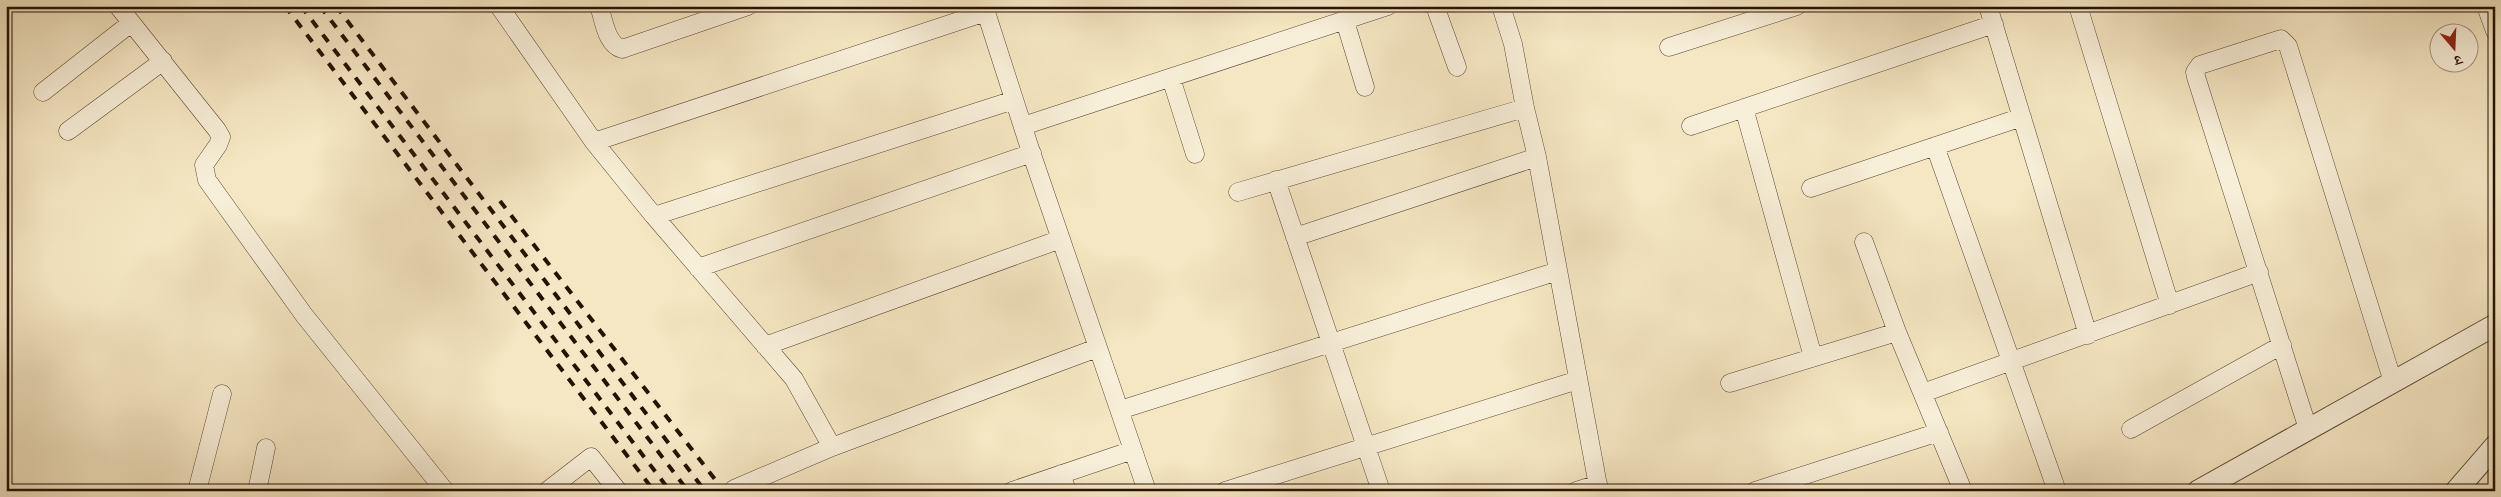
<svg xmlns="http://www.w3.org/2000/svg" width="2501" height="497" font-family="'IM FELL French Canon','Noto Serif Devanagari',serif">
  <style>
    .lines { fill: none; stroke-linecap: round; stroke-linejoin: round }
    .minor-casing { stroke: #5a4631; stroke-width: 19 }
    .tertiary-casing { stroke: #5a4631; stroke-width: 23 }
    .minor { stroke: #f8efd8; stroke-width: 18 }
    .tertiary { stroke: #f8efd8; stroke-width: 21 }
    .rail { stroke: #261100; stroke-width: 4; stroke-dasharray: 9 9; stroke-linecap: butt }
  </style>
  <rect width="100%" height="100%" fill="#f5e7c3"/>
  <filter id="stains"><feTurbulence type="fractalNoise" baseFrequency=".004" numOctaves="4"/><feColorMatrix values="0 0 0 0 .2 0 0 0 0 .09 0 0 0 0 .02 0 0 0 .5 -.17"/></filter>
  <radialGradient id="worn" r=".72"><stop offset=".6" stop-color="#630" stop-opacity="0"/><stop offset="1" stop-color="#630" stop-opacity=".3"/></radialGradient>
  <g class="lines">
    <defs>
      <path id="minor" d="M118,6L217,130L221,137L218,145L204,165L207,180L304,315L445,491
        M499,6L594,142L654,216L794,379L832,447
        M599,6C604,20 606,44 622,49L748,6
        M984,6L1030,149L1147,491
        M1435,6L1457,67
        M1501,6L1513,44L1525,108L1537,157L1599,491
        M1988,6L2088,335
        M2078,6L2170,305
        M2486,6L2495,31
        M1345,21L1365,87
        M1669,47L1797,6
        M1171,78L1195,154
        M43,92L131,23
        M1744,108L1813,357
        M1023,126L1388,6
        M1691,126L1994,24
        M68,131L163,61
        M594,142L986,12
        M1935,146L2057,491
        M1276,180L1381,491
        M1811,188L2022,117
        M1238,192L1525,108
        M654,216L1014,100
        M1295,237L1537,157
        M1864,242L1897,332
        M698,268L1032,153
        M765,346L1061,239
        M1730,383L1897,332L1963,491
        M1923,393L2259,272
        M1120,410L1558,271
        M2131,429L2282,345
        M2308,429L2196,77L2195,72L2200,65L2281,39L2288,46L2393,382
        M1061,474L1067,491
        M734,489L832,447L1097,348
        M197,491L222,394
        M257,491L266,448
        M547,491L591,457L618,491
        M1012,491L1133,450
        M1225,491L1578,380
        M1576,491L1598,484
        M1755,491L1939,432"/>
      <path id="tertiary" d="M2198,491L2495,325
        M2456,491L2495,446"/>
    </defs>
    <!-- minor casing -->
    <use href="#minor" class="minor-casing"/>
    <!-- tertiary casing -->
    <use href="#tertiary" class="tertiary-casing"/>
    <!-- minor -->
    <use href="#minor" class="minor"/>
    <!-- tertiary -->
    <use href="#tertiary" class="tertiary"/>
    <!-- rail -->
    <path class="rail" d="M285,6L654,491
      M301,6L670,491
      M320,6L688,491
      M336,6L705,491
      M500,201L724,491"/>
  </g>
  <!-- margin -->
  <rect width="2501" height="497" fill="none" stroke="#f5e7c3" stroke-width="25"/>
  <rect x="8" y="8" width="2486" height="482" fill="none" stroke="#261100" stroke-width="2.5"/>
  <rect x="12" y="12" width="2476" height="472" fill="none" stroke="#261100"/>
  <!-- north arrow -->
  <g transform="translate(2454 48) rotate(161)"><circle r="24" fill="#f8efd8" stroke="#a49682"/>
  <path d="M0-4L9 19L0 12L-9 19Z" fill="#8f2418"/>
  <text y="-8" font-size="14" font-weight="bold" text-anchor="middle" fill="#261100">उ</text>
  </g>
  <rect width="100%" height="100%" filter="url(#stains)"/>
  <rect width="100%" height="100%" fill="url(#worn)"/>
</svg>
